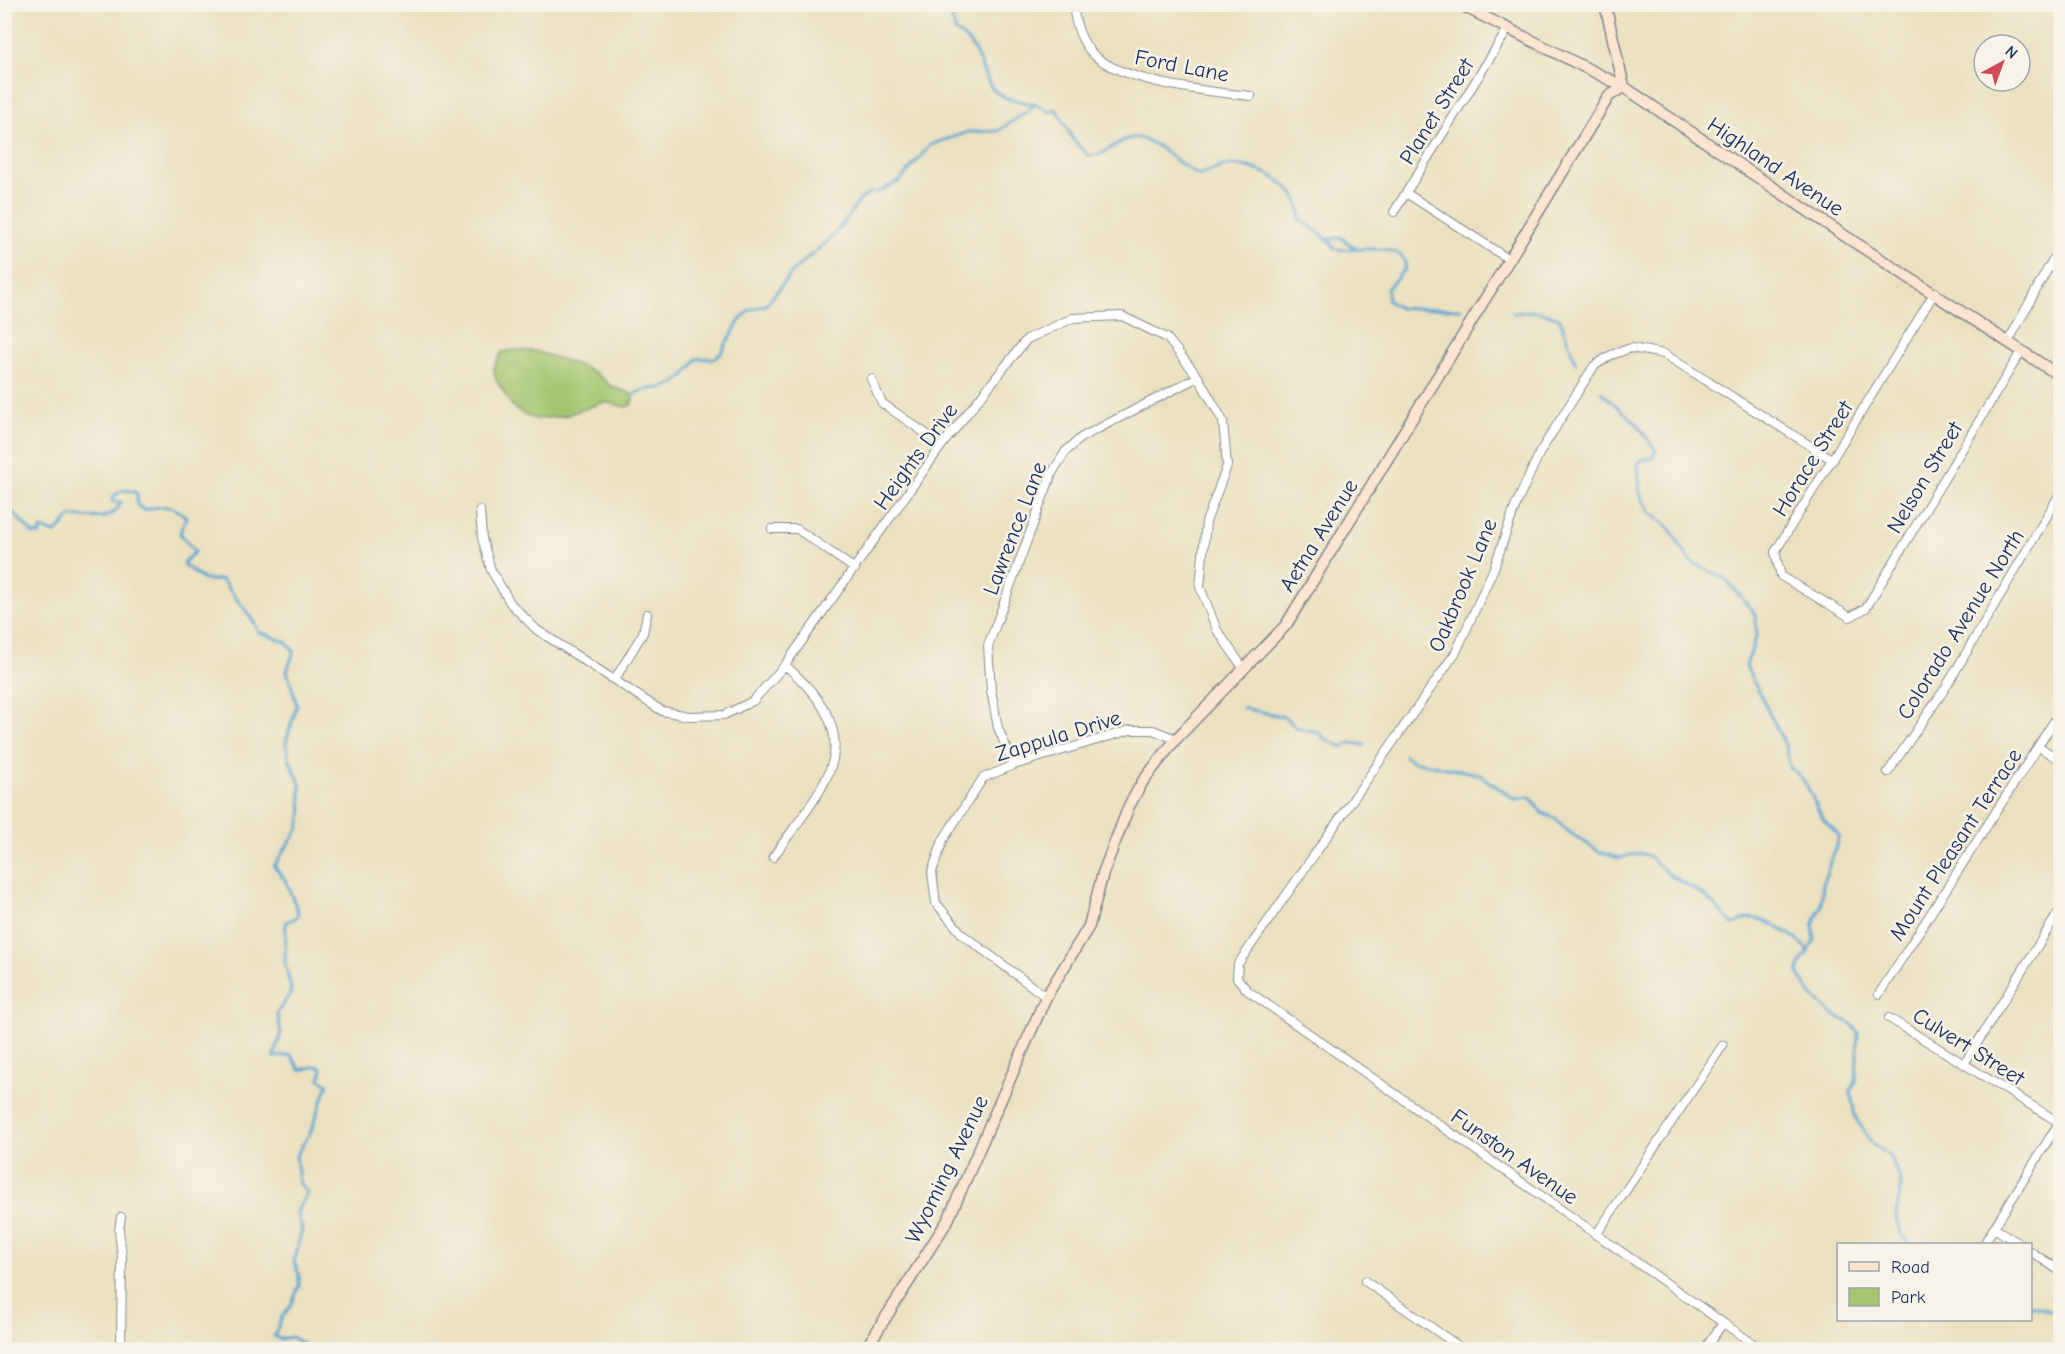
<svg xmlns="http://www.w3.org/2000/svg" width="2065" height="1354" font-family="'Comic Neue',sans-serif">
  <style>
    .green { fill: #a5c66f; stroke: #607a66; stroke-width: 1.5 }
    .lines { fill: none; stroke-linecap: round; stroke-linejoin: round }
    .stream { stroke: #59a4d1; stroke-width: 3 }
    .street-casing { stroke: #83888f; stroke-width: 10 }
    .secondary-casing { stroke: #83888f; stroke-width: 13 }
    .street { stroke: #fff; stroke-width: 8 }
    .secondary { stroke: #fce5d0; stroke-width: 10 }
    .labels { text-anchor: middle; stroke-width: 5; stroke-linejoin: round; paint-order: stroke }
    .street-label { font-size: 22px; fill: #1b2f5e; stroke: #f7f3e8 }
  </style>
  <rect width="100%" height="100%" fill="#f7f3e8"/>
  <filter id="ink" filterUnits="userSpaceOnUse"><feTurbulence type="fractalNoise" baseFrequency=".0167" numOctaves="2"/><feDisplacementMap in="SourceGraphic" scale="12" xChannelSelector="R" yChannelSelector="G"/><feConvolveMatrix kernelMatrix="1 2 1 2 8 2 1 2 1" color-interpolation-filters="sRGB"/></filter>
  <filter id="wash" filterUnits="userSpaceOnUse"><feTurbulence type="fractalNoise" baseFrequency=".008" numOctaves="4" result="noise"/><feDisplacementMap in="SourceGraphic" scale="24" xChannelSelector="R" yChannelSelector="G"/><feGaussianBlur stdDeviation="1.35" result="paint"/><feColorMatrix in="noise" values="0 0 0 0 0 0 0 0 0 0 0 0 0 0 0 0 0 1.4 0 .05"/><feComposite in="paint" operator="in"/></filter>
  <g filter="url(#wash)">
    <rect width="100%" height="100%" fill="#ebe1c0"/>
    <!-- green -->
    <path class="green" d="M517,350L535,351L581,366L596,373L611,386L634,395L631,405L626,407L604,402L564,416L536,419L526,416L512,406L495,378L494,367L502,352Z"/>
    <g class="lines">
      <!-- stream -->
      <path class="stream" d="M947,4L956,32C983,48 978,73 994,90C1009,105 1034,99 1050,112L1056,109L1074,141L1089,156C1106,156 1115,141 1131,138C1153,134 1179,167 1199,175C1208,173 1217,167 1226,166C1254,161 1305,186 1300,219L1329,240L1335,249C1348,252 1410,239 1405,269L1387,289L1388,301L1400,308L1461,309
        M1329,240L1340,237L1355,248
        M1513,313C1531,310 1544,311 1560,319L1576,363
        M1601,392L1637,424L1656,451L1652,458L1642,460L1638,464L1640,494L1650,512L1668,526L1691,562L1726,579L1755,614L1757,634L1746,666L1785,745L1790,768C1808,778 1813,803 1824,820C1828,827 1836,828 1839,837L1823,883L1821,905L1813,926L1815,940L1801,962L1798,973L1811,994L1832,1014L1852,1024L1858,1032L1856,1081L1851,1091L1855,1117L1873,1145L1889,1155L1899,1176L1901,1187L1896,1217L1902,1236L1909,1244
        M634,395C647,387 647,390 661,388C678,385 688,374 696,359L715,358L721,353L740,320L750,310L766,305L794,270L835,234L860,200L869,193L878,192L900,181L930,145L968,132L999,131C1011,120 1025,116 1035,103
        M4,512H13L33,534H40L41,529L56,533L70,517C88,515 112,525 121,502H113L112,499C119,489 127,488 137,493V505L144,510C163,506 171,503 186,517L180,533L195,552L185,561L184,565L204,580H222C235,599 249,610 259,632L286,642L294,651L287,671L297,705L286,742L289,759L300,783L302,812L299,828L274,866L286,881L298,912L297,917L286,922L285,964L291,988L290,994L277,1013L281,1033L274,1057L291,1055L300,1070L318,1066L322,1069L320,1079L328,1084L311,1131L296,1156L299,1182L307,1193L297,1212L302,1229L294,1262L299,1274V1286L291,1306L282,1317L274,1336L279,1339L292,1337L312,1350
        M1243,708L1285,717L1297,728L1318,732L1325,739L1343,747L1350,743L1364,745
        M1405,756L1412,761L1478,774L1515,799L1530,797L1542,813L1555,818L1569,832L1600,852L1619,858L1639,853L1649,856L1669,874L1705,896L1733,924C1740,923 1744,918 1751,918C1766,918 1802,939 1808,952
        M2030,1305L2060,1313"/>
    </g>
  </g>
  <g filter="url(#ink)">
    <g class="lines">
      <defs>
        <path id="street" d="M1073,4C1075,23 1080,41 1093,54C1122,83 1211,92 1251,96
          M1406,193L1510,260
          M1394,212L1508,29
          M1935,292L1775,552L1781,576L1850,617L1866,608L2022,350
          M2009,340L2060,246
          M871,379L882,403L942,445
          M480,510L482,538L491,570L511,604L537,630L662,711L689,716L724,715L753,701L785,665L942,445L1027,339L1073,318L1122,316L1167,338L1198,377L1223,421L1227,466L1206,522L1200,587L1217,630L1244,669
          M772,529H797L855,569
          M615,679L643,633L647,614
          M2039,747L2060,760
          M1014,765L998,728L991,690L988,646L1052,473L1066,451L1082,437L1198,377
          M1888,772L1946,687L2060,494
          M773,857C828,780 873,742 785,665
          M1879,994L2060,712
          M1046,997L963,935L936,903L932,872L943,840L983,778L1014,765L1130,730H1153L1176,739
          M1889,1018L2060,1123
          M1964,1064L2060,910
          M1994,1228L2020,1244
          M1596,1235L1723,1045
          M1984,1244L2060,1121
          M2030,1251L2060,1271
          M1365,1281L1464,1350
          M118,1350L121,1344L122,1256L119,1230L121,1217
          M1704,1350L1723,1323
          M1762,1350L1248,991L1237,978L1238,964L1456,652L1494,568L1515,507L1540,452L1594,366L1611,355L1631,348L1664,354L1833,460"/>
        <path id="secondary" d="M1459,4L1624,87L1848,238L2060,376
          M1605,4L1624,87
          M865,1350L948,1220L1046,997L1089,926L1103,873L1129,806L1143,781L1176,739L1286,625L1609,96L1624,87"/>
      </defs>
      <!-- street casing -->
      <use href="#street" class="street-casing"/>
      <!-- secondary casing -->
      <use href="#secondary" class="secondary-casing"/>
      <!-- street -->
      <use href="#street" class="street"/>
      <!-- secondary -->
      <use href="#secondary" class="secondary"/>
    </g>
  </g>
  <g class="labels">
    <!-- street labels -->
    <g class="street-label">
      <text transform="translate(1182 65) rotate(11)" y="8">Ford Lane</text>
      <text transform="translate(1436 111) rotate(-58)" y="8">Planet Street</text>
      <text transform="translate(1776 166) rotate(34)" y="8">Highland Avenue</text>
      <text transform="translate(915 456) rotate(-54)" y="8">Heights Drive</text>
      <text transform="translate(1812 458) rotate(-58)" y="8">Horace Street</text>
      <text transform="translate(1924 477) rotate(-59)" y="8">Nelson Street</text>
      <text transform="translate(1014 528) rotate(-69)" y="8">Lawrence Lane</text>
      <text transform="translate(1318 535) rotate(-58)" y="8">Aetna Avenue</text>
      <text transform="translate(1462 585) rotate(-67)" y="8">Oakbrook Lane</text>
      <text transform="translate(1960 624) rotate(-58)" y="8">Colorado Avenue North</text>
      <text transform="translate(1058 735) rotate(-17)" y="8">Zappula Drive</text>
      <text transform="translate(1955 844) rotate(-57)" y="8">Mount Pleasant Terrace</text>
      <text transform="translate(1969 1046) rotate(32)" y="8">Culvert Street</text>
      <text transform="translate(1515 1156) rotate(35)" y="8">Funston Avenue</text>
      <text transform="translate(946 1169) rotate(-64)" y="8">Wyoming Avenue</text>
    </g>
  </g>
  <!-- margin -->
  <rect width="2065" height="1354" fill="none" stroke="#f7f3e8" stroke-width="24"/>
  <!-- legend -->
  <rect x="1837" y="1243" width="195" height="78" fill="#f7f3e8" stroke="#9fa5b1" stroke-width="1.5"/>
  <rect x="1849" y="1262" width="30" height="9" fill="#fce5d0" stroke="#9fa5b1" stroke-width="1.5"/>
  <text x="1891" y="1273" font-size="18" fill="#1b2f5e">Road</text>
  <rect x="1849" y="1288" width="30" height="18" fill="#a5c66f" stroke="#9fa5b1" stroke-width="1.5"/>
  <text x="1891" y="1303" font-size="18" fill="#1b2f5e">Park</text>
  <!-- north arrow -->
  <g transform="translate(2002 63) rotate(41)"><circle r="28" fill="#f7f3e8" stroke="#9fa5b1" stroke-width="1.5"/>
  <path d="M0-4.5L10 22L0 15L-10 22Z" fill="#d1495b"/>
  <text y="-9" font-size="16" font-weight="bold" text-anchor="middle" fill="#1b2f5e">N</text>
  </g>
</svg>
